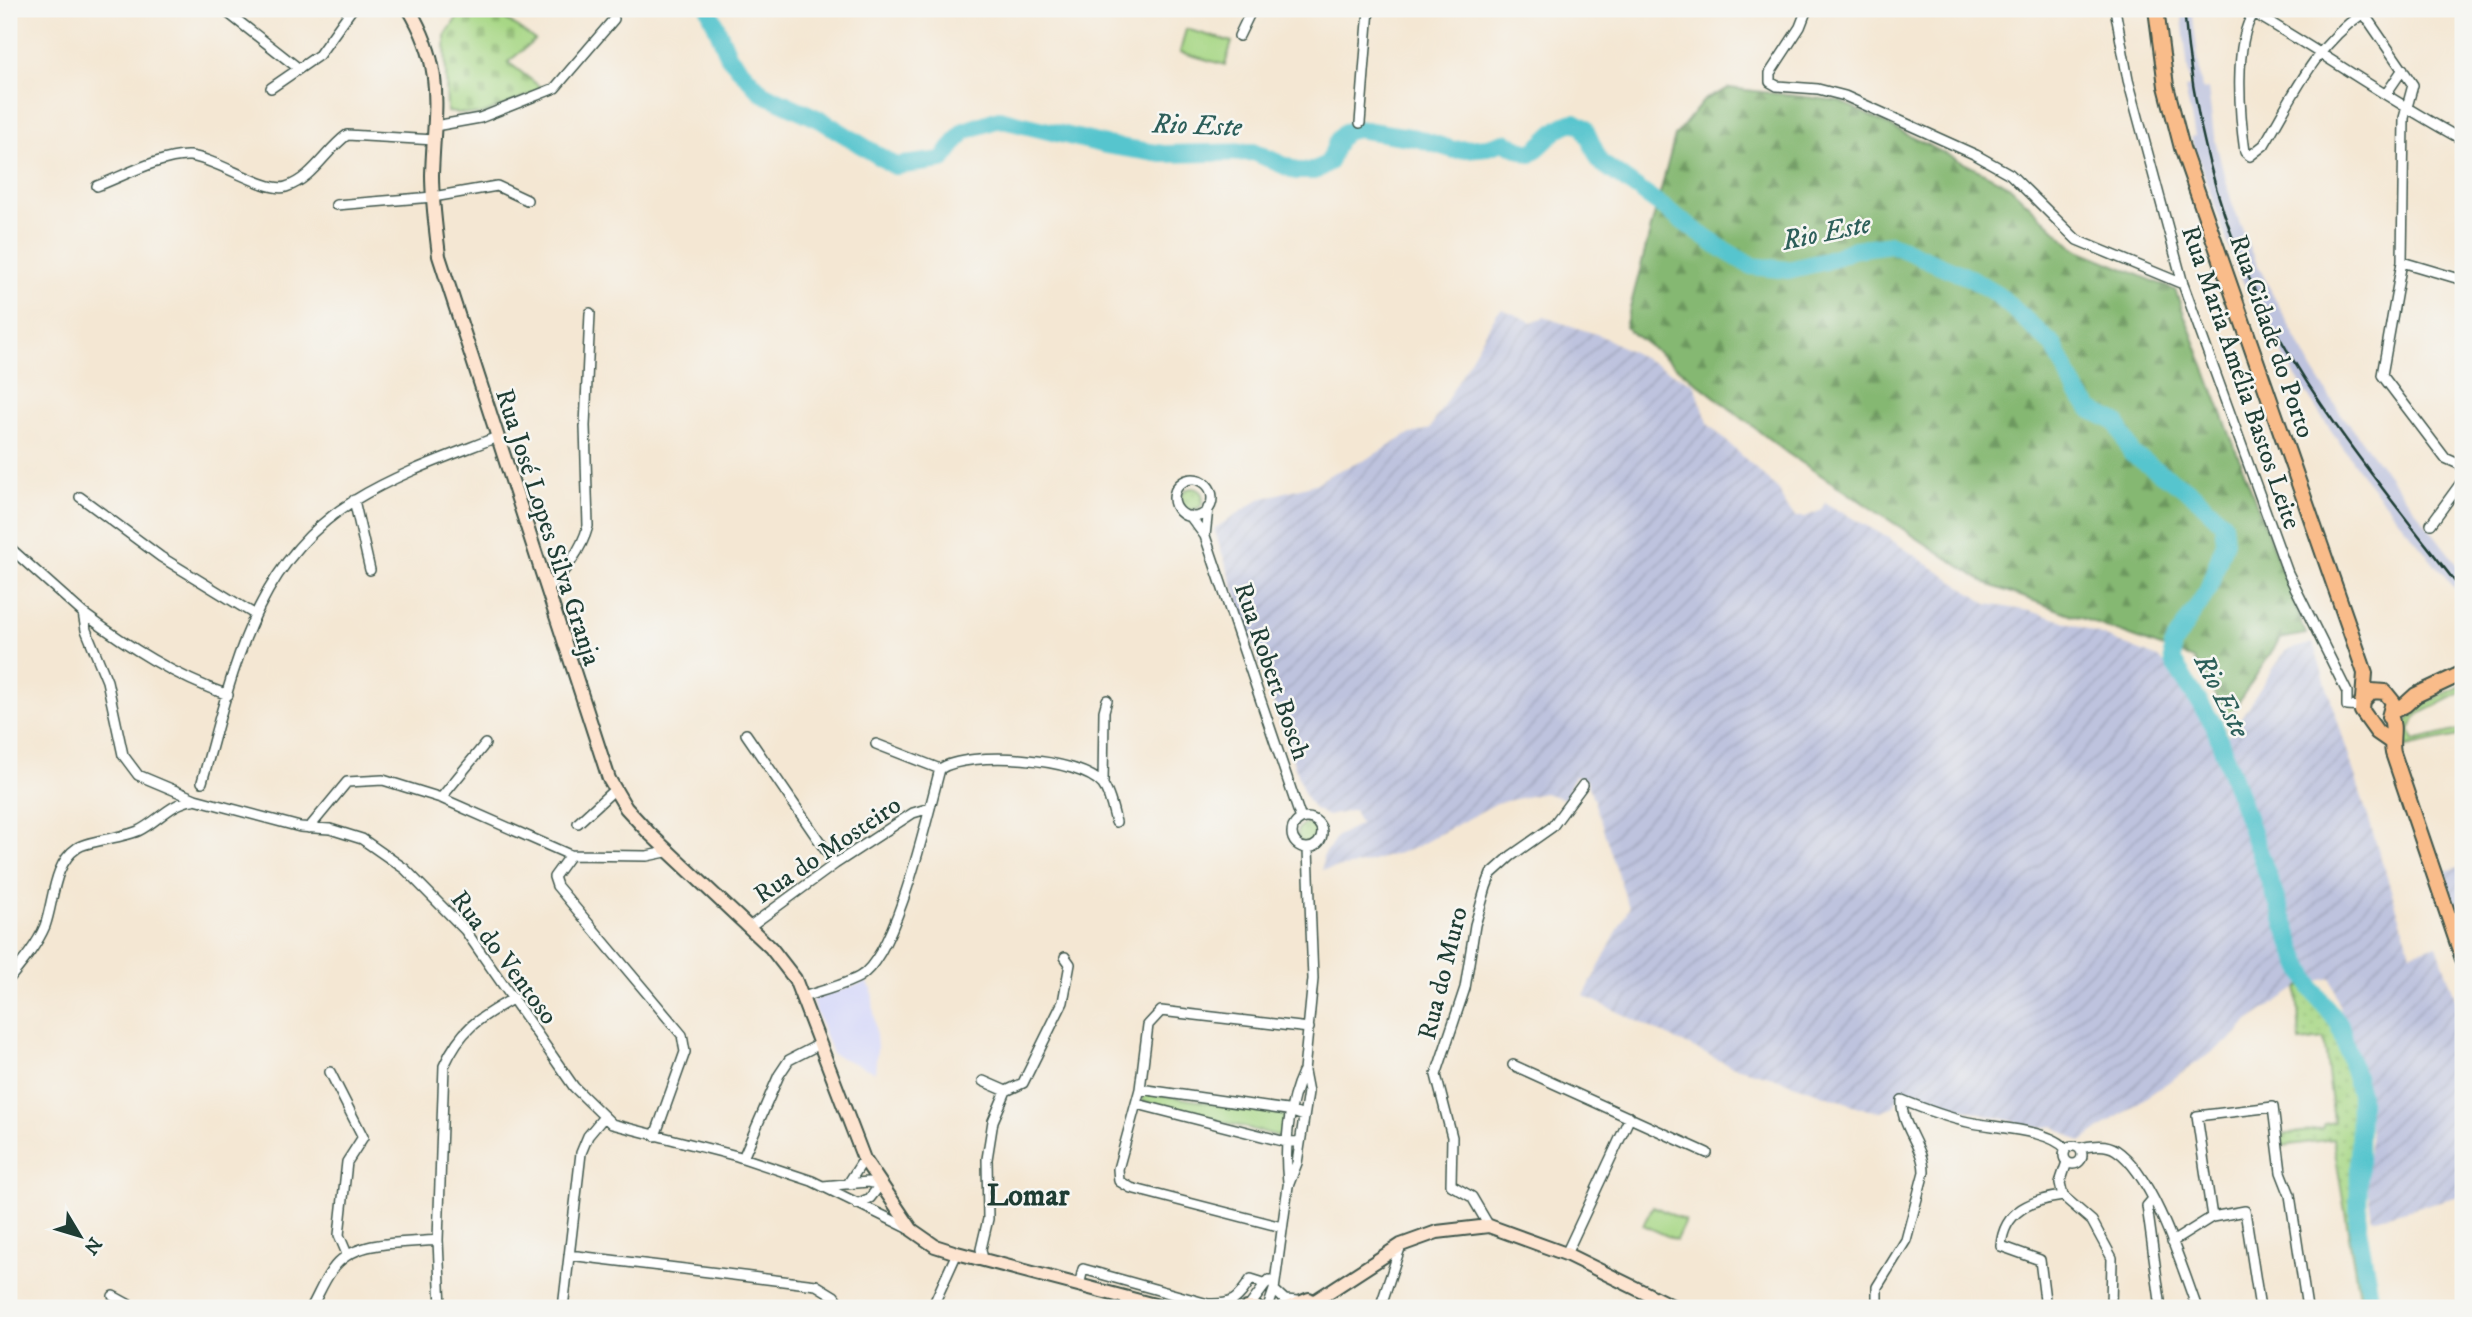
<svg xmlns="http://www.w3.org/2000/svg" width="2472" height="1317" font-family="'IM FELL DW Pica',serif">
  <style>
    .built { fill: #d6d8f9 }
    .industrial { fill: url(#industrial-furrows) }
    .railway { fill: #bec3de }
    .grass { fill: url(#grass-dots); stroke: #638a5c; stroke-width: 2 }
    .forest { fill: url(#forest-firs); stroke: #527a53; stroke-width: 2 }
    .cemetery { fill: url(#cemetery-stones); stroke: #638a5c; stroke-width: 2 }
    .garden { fill: #a7d785; stroke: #638a5c; stroke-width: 2 }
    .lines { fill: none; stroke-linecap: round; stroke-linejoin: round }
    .river { stroke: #57c5ce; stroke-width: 18 }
    .street-casing { stroke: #3f564c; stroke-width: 12 }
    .secondary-casing { stroke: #3f564c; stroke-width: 16 }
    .primary-casing { stroke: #3f564c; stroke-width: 18 }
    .street { stroke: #fff; stroke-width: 9 }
    .secondary { stroke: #fde4d0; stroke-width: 12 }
    .primary { stroke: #f9bc8a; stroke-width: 14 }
    .rail { stroke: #1f3d34; stroke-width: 2.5 }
    .labels { text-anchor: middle; stroke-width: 5; stroke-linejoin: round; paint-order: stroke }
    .street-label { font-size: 26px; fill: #1f3d34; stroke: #f6f6f2 }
    .water-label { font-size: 28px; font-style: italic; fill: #2d5f5a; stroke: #f6f6f2 }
    .quarter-label { font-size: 30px; font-weight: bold; fill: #1f3d34; stroke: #f6f6f2 }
  </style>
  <defs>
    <pattern id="industrial-furrows" width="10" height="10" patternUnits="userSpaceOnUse" patternTransform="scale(1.75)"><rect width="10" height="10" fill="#bec3de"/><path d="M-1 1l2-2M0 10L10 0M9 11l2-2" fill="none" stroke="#a3a8bf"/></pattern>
    <pattern id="grass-dots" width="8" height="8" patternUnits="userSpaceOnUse" patternTransform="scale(1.75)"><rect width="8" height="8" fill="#a7d785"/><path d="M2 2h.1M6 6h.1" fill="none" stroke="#8fb973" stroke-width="1.8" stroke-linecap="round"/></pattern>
    <pattern id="forest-firs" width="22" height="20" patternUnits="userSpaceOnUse" patternTransform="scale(1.75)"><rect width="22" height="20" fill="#85b872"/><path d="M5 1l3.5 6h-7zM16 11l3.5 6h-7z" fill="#6c975e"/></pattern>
    <pattern id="cemetery-stones" width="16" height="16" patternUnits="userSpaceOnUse" patternTransform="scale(1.75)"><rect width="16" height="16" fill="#a7d785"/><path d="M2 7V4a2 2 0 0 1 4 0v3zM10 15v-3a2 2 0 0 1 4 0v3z" fill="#8fb973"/></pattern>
  </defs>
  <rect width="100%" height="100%" fill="#f6f6f2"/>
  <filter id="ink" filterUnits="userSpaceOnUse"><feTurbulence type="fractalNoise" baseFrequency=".0143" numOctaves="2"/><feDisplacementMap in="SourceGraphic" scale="14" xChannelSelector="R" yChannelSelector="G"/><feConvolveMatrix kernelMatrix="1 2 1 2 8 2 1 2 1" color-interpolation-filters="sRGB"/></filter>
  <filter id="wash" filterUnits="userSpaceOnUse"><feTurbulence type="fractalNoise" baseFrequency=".00686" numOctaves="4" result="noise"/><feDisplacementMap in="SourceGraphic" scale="28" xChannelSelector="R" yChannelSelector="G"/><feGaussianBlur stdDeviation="1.57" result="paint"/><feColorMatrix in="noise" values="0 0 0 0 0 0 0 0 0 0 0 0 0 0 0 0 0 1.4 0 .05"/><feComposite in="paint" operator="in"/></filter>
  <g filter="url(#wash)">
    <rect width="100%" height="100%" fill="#f4e7d3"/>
    <!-- built -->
    <path class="built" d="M866,982L872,989L877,1048L875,1072L832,1054L812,1000Z"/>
    <!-- industrial -->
    <path class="industrial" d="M1502,309L1532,322L1544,317L1599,335L1694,384L1709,425L1779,490L1786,508L1797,517H1805L1820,511L1825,503L1887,537L1987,604L2030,611L2073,624L2158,658L2172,672L2214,740L2230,734L2285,651L2313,643L2411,953L2437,945L2463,1021V1195L2372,1219L2365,1172L2371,1141L2366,1096L2331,978L2303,984L2247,1022L2237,1035L2081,1142L2053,1126L2040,1128L1900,1093L1894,1106L1881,1111L1868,1110L1773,1077L1731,1066L1584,996L1629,908L1587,780L1574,776L1565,799L1544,793L1497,803L1412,849L1362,864L1322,870L1323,857L1337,836L1360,824L1354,810L1328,816L1314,809L1305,796L1214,529L1260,499L1315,484L1333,473L1365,460L1408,435L1430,429L1497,313Z
      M2463,866V933L2442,872Z"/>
    <!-- railway -->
    <path class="railway" d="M2181,9H2192L2202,90L2208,89L2214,136L2232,203L2252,254L2312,369L2339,411L2463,572V603L2457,591L2366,480L2321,416L2268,332L2236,267L2191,137L2195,136L2185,88L2190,87Z"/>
    <!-- grass -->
    <path class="grass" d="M1181 499a11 11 0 1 1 22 0a11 11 0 1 1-22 0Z
      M2463,685V692L2417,715L2410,730L2414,741L2463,729V735L2406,747C2392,711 2439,698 2463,685Z
      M1297 834a10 10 0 1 1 20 0a10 10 0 1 1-20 0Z
      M2303,984L2309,996L2326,1010L2337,1028L2356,1099L2355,1243L2368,1308H2361L2333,1139L2282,1146L2281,1135L2322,1129L2324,1124L2334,1122L2324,1039L2300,1042L2297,989Z"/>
    <!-- forest -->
    <path class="forest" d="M1729,88L1840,101L2008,185L2074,248L2175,290L2306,634L2280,639L2228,718L2194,659L1987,584L1787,453L1625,327L1675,136L1704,100Z"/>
    <!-- cemetery -->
    <path class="cemetery" d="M491,9L535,40L508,62L543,89L481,115L447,112L445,36L462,10Z"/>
    <!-- garden -->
    <path class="garden" d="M1186,29L1232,42L1225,65L1180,52Z
      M1143,1092L1285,1115L1282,1137L1141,1101Z
      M1653,1206L1685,1221L1676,1240L1643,1225Z"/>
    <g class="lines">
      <!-- river -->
      <path class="river" d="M709,9L729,57L762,93L821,120L895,166L942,160L964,131L999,119L1106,145L1163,154L1254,152L1296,171H1315L1329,162L1338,140L1345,132L1357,129L1416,138L1454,150L1488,147L1504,142L1530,154C1546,144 1555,125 1575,122L1584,127L1600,162L1716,245L1751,266L1788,270L1826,261L1855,249L1891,244L1970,278L1997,294L2054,346L2077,393L2092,410L2117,423L2132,454L2193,494L2223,523L2225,541L2208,590L2172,646L2173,662L2214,725L2296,955L2312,989L2340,1025L2360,1094L2358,1228L2372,1308"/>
    </g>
  </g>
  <g filter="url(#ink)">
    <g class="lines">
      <defs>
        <path id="street" d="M223,9L298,68
          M1807,9L1800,27L1770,73V82L1777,86L1818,89L1845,96L1976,155L2010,174L2077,240L2183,284
          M2115,9L2128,80L2183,284L2288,573L2347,692V706L2361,707
          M2362,11L2413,85L2404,118L2402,262L2382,375L2445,458L2463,466
          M2362,14C2315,45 2292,98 2264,145L2250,156L2245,152C2240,117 2233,42 2254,13C2325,54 2392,102 2463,140
          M1239,36L1252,9
          M271,88L319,55L352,9
          M2386,94L2403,69
          M1360,123L1369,9
          M435,126L480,118L555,88L614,19
          M97,186C121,177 164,154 190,156C217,159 267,193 286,187C312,179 326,150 347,135L435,140
          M336,205L433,197L497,186L527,200
          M2402,262L2463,280
          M1174 498a19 19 0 1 1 38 0a19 19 0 1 1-38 0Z
          M80,497L161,557L254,614
          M354,500L370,570
          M1190,516L1205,536L1301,819
          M2431,524L2463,480
          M1205,536L1208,508
          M9,547L83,613L86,630L107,681L123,755L138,775L195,799L300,827L330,829L362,839L405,869L465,930L574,1087L612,1124L737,1156L812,1181L910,1229
          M547,590C565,570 581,552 588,526L585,426L590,313
          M83,613C129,647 174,676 228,695
          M746,734L835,864
          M876,744L940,769
          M940,769C968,750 1080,757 1103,785C1110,794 1113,811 1116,822
          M202,782C233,674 251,564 355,500C399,473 449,456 497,437
          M1103,785L1104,711L1107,700
          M441,798L485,744
          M1292 833a15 15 0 1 1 30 0a15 15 0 1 1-30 0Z
          M578,823L615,789
          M309,828L347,782L383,780L441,798L570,855L647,856L666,852
          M570,855L554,877L557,886L682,1035L685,1052L655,1136
          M749,927L835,864L913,813L930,808
          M9,979C22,963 37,945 45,926C54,901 53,864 77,848C86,841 122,838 138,831C157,822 172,802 193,800
          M803,997C821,991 842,986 859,977C897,956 928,813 940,769
          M1513,1065L1707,1153
          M330,1072L363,1137L347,1162L339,1235L347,1254
          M1140,1089L1287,1110L1304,1116
          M1006,1091L1023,1083L1063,1002L1070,964L1065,957
          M1137,1104L1282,1141L1300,1142
          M2064 1155a9 9 0 1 1 18 0a9 9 0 1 1-18 0Z
          M2080,1148C2092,1146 2105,1143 2116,1150C2153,1174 2182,1267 2197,1308
          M743,1158L779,1075L789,1060L820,1044
          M2067,1162L2060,1183L2063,1196L2092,1221L2112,1258L2111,1308
          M1288,1182C1284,1147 1288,1104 1303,1072
          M848,1184L864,1159
          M823,1186L868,1182L880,1185L870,1198L857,1204
          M2153,1199L2147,1206L2161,1308
          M2212,1217L2197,1116L2273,1107L2281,1172L2290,1195L2307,1308
          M1489,1226L1472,1197L1451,1185L1452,1137L1436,1075L1465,988L1475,925L1486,887L1491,874L1511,856L1552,827L1583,785
          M1282,1227L1131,1188L1119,1181L1118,1169L1140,1089L1148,1025L1161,1011L1309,1028
          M2172,1242L2212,1217L2245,1211L2260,1308
          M1566,1254L1630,1117
          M569,1255L816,1285L834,1296L842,1308
          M983,1260L981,1249L988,1219L987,1159L993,1121L1006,1091L983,1081
          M1079,1286L1083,1269L1208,1304C1234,1305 1237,1300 1251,1279L1267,1284
          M1274,1290L1285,1300L1298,1301
          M113,1296L135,1308
          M311,1308C318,1296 323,1282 332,1270C353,1238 404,1244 438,1240
          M441,1308L438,1240L444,1066C461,1028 479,1018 514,998
          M563,1308L581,1153L588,1136L603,1118
          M932,1308L957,1253
          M1248,1308L1269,1280
          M1268,1308L1274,1290L1288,1186L1297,1163L1308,1092L1304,1071L1313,979L1308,849
          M1380,1308L1401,1245
          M1877,1308V1287L1906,1240L1924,1172C1924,1147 1900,1125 1902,1100C1924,1109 1945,1117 1968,1122C1994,1128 2050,1129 2066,1149
          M2046,1308L2040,1260L2001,1246C2004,1210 2032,1200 2063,1196"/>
        <path id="secondary" d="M409,9C446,71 434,108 432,175C432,202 436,229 439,256L609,779L626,808L649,833L771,948L795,979L864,1159L912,1230L935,1246L957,1253L1166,1308
          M1247,1308H1257
          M1287,1308L1309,1299
          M1304,1308L1401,1245L1437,1232L1489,1226L1566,1254L1676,1308"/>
        <path id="primary" d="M2156,9L2166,86L2182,148L2365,673L2362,711L2377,732L2390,741
          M2362,702L2372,691L2385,692L2393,702L2389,717
          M2393,711L2405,705L2416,695L2463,673
          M2390,716C2396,728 2390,740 2393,753L2463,959"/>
      </defs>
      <!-- street casing -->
      <use href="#street" class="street-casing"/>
      <!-- secondary casing -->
      <use href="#secondary" class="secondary-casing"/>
      <!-- primary casing -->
      <use href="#primary" class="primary-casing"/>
      <!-- street -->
      <use href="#street" class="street"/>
      <!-- secondary -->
      <use href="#secondary" class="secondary"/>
      <!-- primary -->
      <use href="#primary" class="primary"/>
      <!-- rail -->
      <path class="rail" d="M2184,9C2192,109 2216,215 2262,305C2316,410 2392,500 2463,592"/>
    </g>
  </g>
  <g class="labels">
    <!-- street labels -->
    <g class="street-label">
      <text transform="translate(2273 336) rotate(71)" y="9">Rua Cidade do Porto</text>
      <text transform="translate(2242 377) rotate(71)" y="9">Rua Maria Amélia Bastos Leite</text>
      <text transform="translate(549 527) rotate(72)" y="9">Rua José Lopes Silva Granja</text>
      <text transform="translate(1273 671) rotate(71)" y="9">Rua Robert Bosch</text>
      <text transform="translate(827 849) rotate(-34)" y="9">Rua do Mosteiro</text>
      <text transform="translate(505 957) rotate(53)" y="9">Rua do Ventoso</text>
      <text transform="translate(1442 973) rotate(-76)" y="9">Rua do Muro</text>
    </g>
    <!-- water labels -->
    <g class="water-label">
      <text transform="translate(1197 124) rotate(2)" y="10">Rio Este</text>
      <text transform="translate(1826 231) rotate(-12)" y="10">Rio Este</text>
      <text transform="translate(2223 695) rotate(63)" y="10">Rio Este</text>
    </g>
    <!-- quarter labels -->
    <g class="quarter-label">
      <text x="1028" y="1205">Lomar</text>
    </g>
  </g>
  <!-- margin -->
  <rect width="2472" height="1317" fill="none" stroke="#f6f6f2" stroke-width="35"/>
  <!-- north arrow -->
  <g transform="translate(80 1236) rotate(128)" stroke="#f6f6f2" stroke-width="5" paint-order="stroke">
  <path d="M0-5L12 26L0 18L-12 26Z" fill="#1f3d34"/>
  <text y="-10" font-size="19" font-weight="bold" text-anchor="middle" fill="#1f3d34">N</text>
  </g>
</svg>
